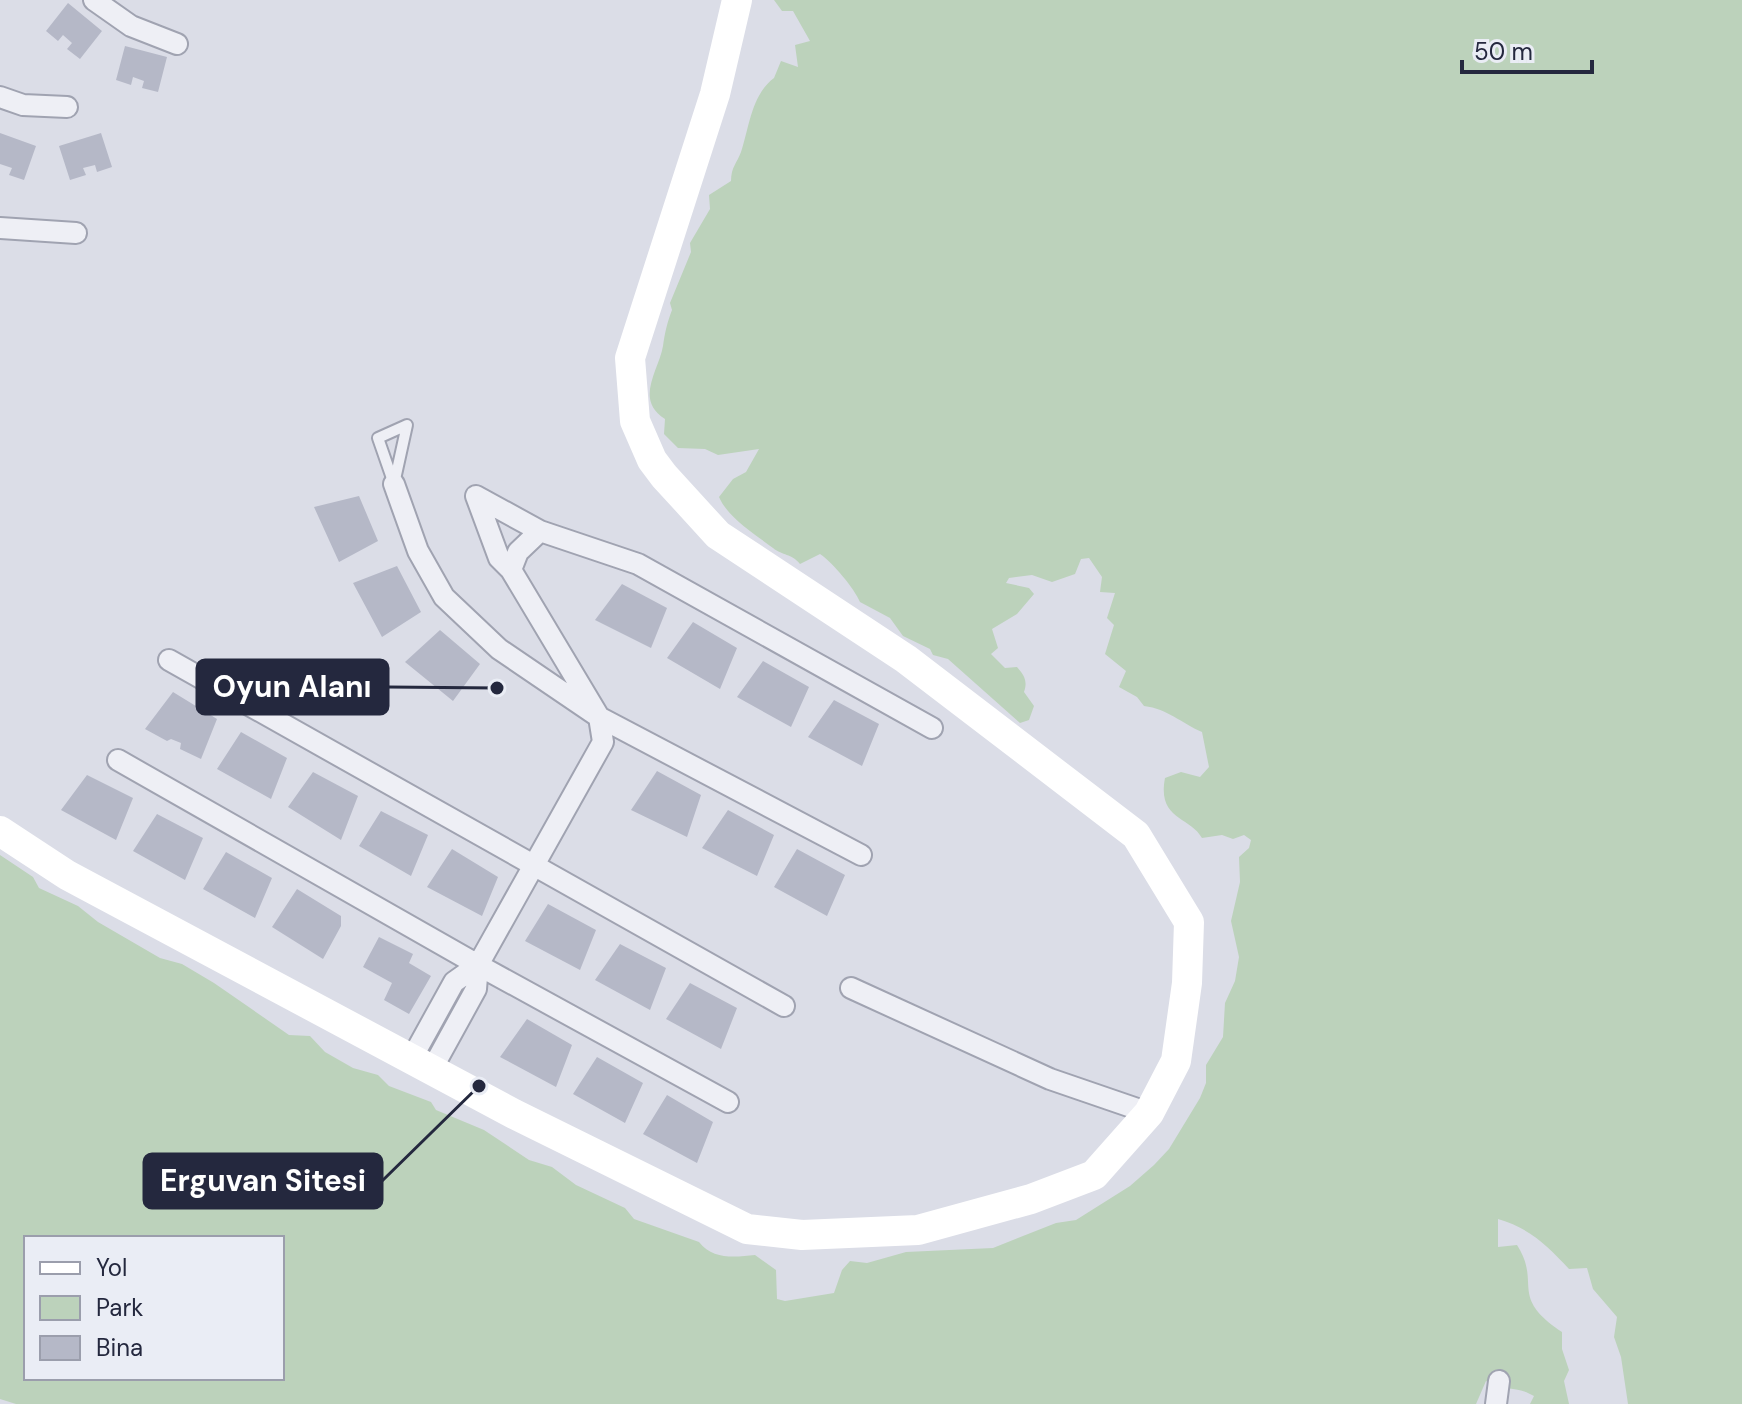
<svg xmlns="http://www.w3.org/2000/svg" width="1742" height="1404" font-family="'DM Sans',sans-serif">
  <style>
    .green { fill: #bcd2bb; fill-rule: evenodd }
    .building { fill: #b5b8c7 }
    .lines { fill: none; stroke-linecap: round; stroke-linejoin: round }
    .lane-casing { stroke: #a0a3b1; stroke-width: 14 }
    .street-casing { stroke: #a0a3b1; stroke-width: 24 }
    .lane { stroke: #eeeff5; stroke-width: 10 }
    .street { stroke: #eeeff5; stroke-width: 20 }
    .secondary { stroke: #fff; stroke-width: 30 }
    .leader { fill: none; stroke: #24283e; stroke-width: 3 }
    .callout-dot { fill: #24283e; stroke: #eaedf5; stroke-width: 3 }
    .callout { fill: #24283e; stroke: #24283e; stroke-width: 3 }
    .callout-label { font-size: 30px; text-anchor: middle; font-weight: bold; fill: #fff }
  </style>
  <rect width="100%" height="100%" fill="#dbdde7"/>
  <!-- green -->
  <path class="green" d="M774,0H1742V1404H1628L1621,1357L1614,1337L1617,1317L1593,1289L1587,1268L1569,1269C1547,1245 1529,1228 1498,1219V1247L1517,1245C1542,1284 1508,1296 1562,1332V1349L1569,1370L1564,1381L1569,1404H1530L1534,1396C1518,1386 1503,1391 1486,1381L1476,1404H16L0,1399V855L33,877L39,888L78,906L98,922L160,958L182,964L214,983L289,1035L310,1036L325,1052L353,1068L378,1075L389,1086L431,1102L436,1110L484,1130L529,1160L552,1167L576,1185L625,1208L634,1219L699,1242C713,1260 735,1257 755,1255L776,1270L777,1299L785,1301L834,1293L842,1270L850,1261L867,1263L906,1252L993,1248L1056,1223L1076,1220L1130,1186L1154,1165L1169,1149L1200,1098L1206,1083V1065L1223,1037L1225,1003L1235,981L1239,957L1231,921L1240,882L1239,857L1249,848L1251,840L1244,835L1233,839L1222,835L1202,838C1190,816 1157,820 1165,778L1181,772L1200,777L1209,767L1202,732C1181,723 1168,709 1144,706L1137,697L1119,687L1126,671L1105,654L1114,625L1107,618L1115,593L1100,592L1102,577L1089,558L1081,559L1075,574L1052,582L1032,575L1009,578L1006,583L1029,588L1034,594L1017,614L992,629L998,648L991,654L1005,668L1017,667C1024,675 1028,681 1024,692L1034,706L1029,720L1020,723L948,659L933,655L930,649L903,636L890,618L860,602C854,588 833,563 820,554L800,564C791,553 783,556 773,548C756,535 728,518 719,497L733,479L746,472L759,449L718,455L705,449L678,448L664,434L665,419C634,400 659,370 663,346C665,332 667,323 672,310L670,303L691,252L690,243L710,209L709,195L731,181C731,167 737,163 741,152C749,129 751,95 774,78L781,61L798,67L795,45L810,41L793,11H782ZM26,1238H282V1378H26Z"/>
  <!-- building -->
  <path class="building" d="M68,3L102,31L80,59L67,49L72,43L63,35L58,41L46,31Z
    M125,46L167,57L158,92L142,88L144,81L133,77L131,85L116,80Z
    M0,133L36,146L24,180L9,175L12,168L0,164Z
    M101,133L112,167L97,172L95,165L83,168L86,175L70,180L59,146Z
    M359,496L378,541L339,562L314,507Z
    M397,566L421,612L382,637L353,583Z
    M622,584L667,608L651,648L595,620Z
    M693,622L737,648L720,689L667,658Z
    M440,630L480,664L453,701L405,662Z
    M763,661L809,687L791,727L737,697Z
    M173,692L217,719L201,759L180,749L181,743L171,739L167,741L145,729Z
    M834,700L879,724L862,766L808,737Z
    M241,732L287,758L271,799L217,769Z
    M657,771L701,795L687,837L631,810Z
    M313,772L358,796L341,840L288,807Z
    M87,775L133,798L116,840L61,810Z
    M728,810L774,835L757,876L702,848Z
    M381,811L428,835L411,876L359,846Z
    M157,814L203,838L185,880L133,851Z
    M452,849L498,877L482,916L427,887Z
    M797,849L845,875L827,916L774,887Z
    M226,852L272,878L255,918L203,889Z
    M297,889L341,916V926L323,959L272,927Z
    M548,904L596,930L580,970L525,941Z
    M379,937L413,954L409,963L431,976L409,1014L384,1000L392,983L363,967Z
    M620,944L666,968L650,1010L595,980Z
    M690,983L737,1008L721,1049L666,1019Z
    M527,1019L572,1045L556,1087L500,1057Z
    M597,1057L643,1083L625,1123L573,1094Z
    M667,1095L713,1122L697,1163L643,1134Z"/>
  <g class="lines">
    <defs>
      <path id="lane" d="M407,425L394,484L378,438Z"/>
      <path id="street" d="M94,0L131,26L177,44
        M0,97L23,105L67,107
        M0,228L76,233
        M394,484L418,551L444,597L499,649L599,717L861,855
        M511,570L518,552L540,531
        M169,660L784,1006
        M118,760L478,965L728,1102
        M851,988L1050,1079L1149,1113
        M412,1058L454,982L478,965
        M432,1069L476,989L478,965L603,742L599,717L511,570L499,558L476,496L540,531L638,564L932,728
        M1496,1404L1499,1381"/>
    </defs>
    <!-- lane casing -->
    <use href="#lane" class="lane-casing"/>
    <!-- street casing -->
    <use href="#street" class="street-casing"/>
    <!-- lane -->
    <use href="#lane" class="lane"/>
    <!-- street -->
    <use href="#street" class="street"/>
    <!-- secondary -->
    <path class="secondary" d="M0,831L67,875L514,1114L747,1229L802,1235L918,1230L1031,1199L1094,1175L1149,1113L1176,1061L1187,983L1189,922L1136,835L906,659L718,535L664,476L652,460L635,421L630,358L715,94L737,0"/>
  </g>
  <!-- callouts -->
  <path class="leader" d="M497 688L388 687M479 1086L382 1181"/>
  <g class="callout-dot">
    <circle cx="497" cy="688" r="8"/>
    <circle cx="479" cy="1086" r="8"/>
  </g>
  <g class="callout">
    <rect x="197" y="660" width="191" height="54" rx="8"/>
    <rect x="144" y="1154" width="238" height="54" rx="8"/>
  </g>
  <g class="callout-label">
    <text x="292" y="697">Oyun Alanı</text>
    <text x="263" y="1191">Erguvan Sitesi</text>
  </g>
  <!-- legend -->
  <rect x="24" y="1236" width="260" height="144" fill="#eaedf5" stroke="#9b9eac" stroke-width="2"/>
  <rect x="40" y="1262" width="40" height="12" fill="#ffffff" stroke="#9b9eac" stroke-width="2"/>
  <text x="96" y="1276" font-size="24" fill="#24283e">Yol</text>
  <rect x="40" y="1296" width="40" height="24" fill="#bcd2bb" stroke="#9b9eac" stroke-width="2"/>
  <text x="96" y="1316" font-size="24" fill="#24283e">Park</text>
  <rect x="40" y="1336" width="40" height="24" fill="#b5b8c7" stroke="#9b9eac" stroke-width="2"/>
  <text x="96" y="1356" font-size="24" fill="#24283e">Bina</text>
  <!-- scale -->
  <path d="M1462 60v12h130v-12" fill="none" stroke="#24283e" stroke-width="4"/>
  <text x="1474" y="60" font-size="24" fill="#24283e" stroke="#eaedf5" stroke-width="6" paint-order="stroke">50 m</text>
</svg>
